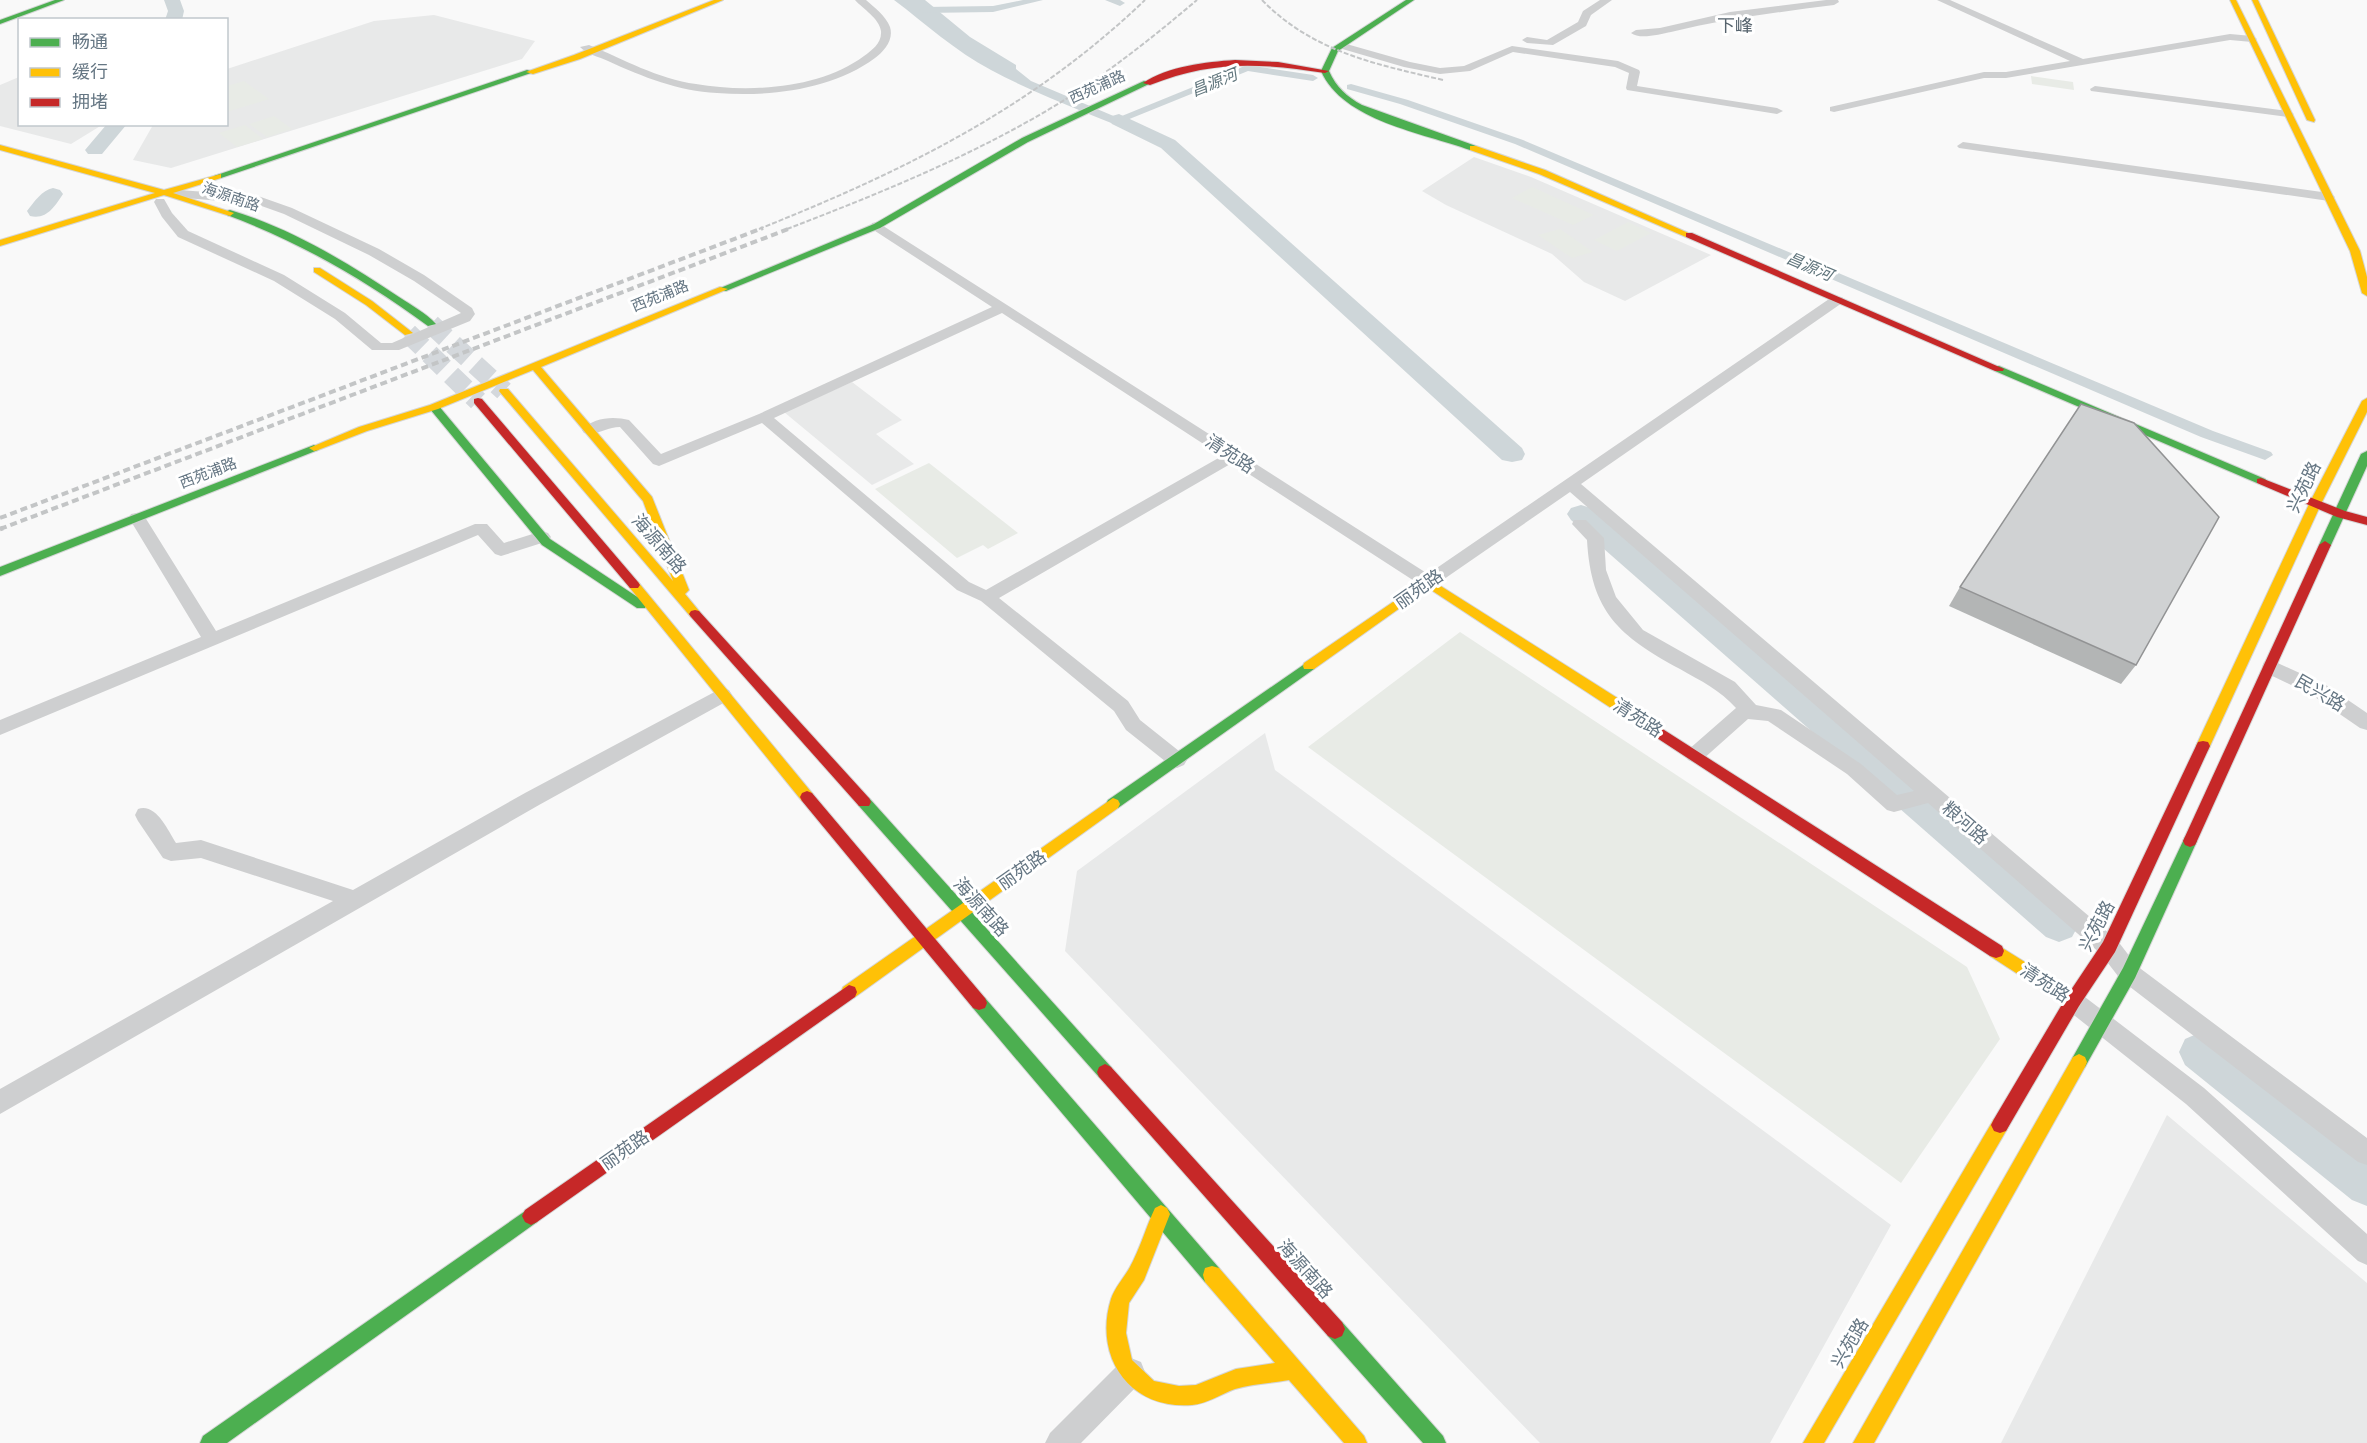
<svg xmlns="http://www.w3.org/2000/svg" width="2367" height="1443" font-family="Roboto,'Noto Sans SC',sans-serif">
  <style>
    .built { fill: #e8e9e9 }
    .green { fill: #e8ebe6 }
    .water { fill: #ced6d9 }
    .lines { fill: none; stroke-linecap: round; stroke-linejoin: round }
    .canal { fill: #ced6d9; fill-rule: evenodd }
    .river { fill: #ced6d9; fill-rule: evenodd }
    .secondary-tunnel { stroke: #d4d8dc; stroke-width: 20; stroke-dasharray: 20 10; stroke-linecap: butt }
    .fast-casing { stroke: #d5d6d7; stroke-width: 2 }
    .slow-casing { stroke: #d5d6d7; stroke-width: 2 }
    .jam-casing { stroke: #d5d6d7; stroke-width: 2 }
    .street { fill: #cecfd0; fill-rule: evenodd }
    .fast { fill: #4caf50; fill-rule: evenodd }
    .slow { fill: #ffc107; fill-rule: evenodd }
    .jam { fill: #c62828; fill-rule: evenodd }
    .rail-far2 { stroke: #c3c5c6; stroke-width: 2; stroke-dasharray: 5 2; stroke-linecap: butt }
    .rail-far1 { stroke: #c3c5c6; stroke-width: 4; stroke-dasharray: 7 4; stroke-linecap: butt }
    .rail { stroke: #c3c5c6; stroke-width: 4.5; stroke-dasharray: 9 4.5; stroke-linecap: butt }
    .wall { fill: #b3b5b5 }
    .building { fill: #d0d2d3; stroke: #929394; stroke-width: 1.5 }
    .labels { text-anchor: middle; stroke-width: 6; stroke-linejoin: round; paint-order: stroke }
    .far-street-label { font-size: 15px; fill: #657683; stroke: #fff }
    .far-water-label { font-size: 16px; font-style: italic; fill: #60757c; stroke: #fff }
    .far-quarter-label { font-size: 18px; fill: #57646e; stroke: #fff }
    .street-label { font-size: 18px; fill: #657683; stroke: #fff }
  </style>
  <rect width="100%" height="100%" fill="#f9f9f9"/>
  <!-- built -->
  <path class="built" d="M434,15L535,41L522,59L171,168L133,160L153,125L226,124L227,69L374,21Z
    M19,77L20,124L102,125L71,144L0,126V85Z
    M1474,157L1531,177L1711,255L1625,301L1584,282L1552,254L1446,205L1422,191Z
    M852,382L902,420L876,434L914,464L872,485L784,412Z
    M1265,733L1275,770L1891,1225L1770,1443H1540L1065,951L1077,871Z
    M2167,1115L2367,1283V1443H2001Z"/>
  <!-- green -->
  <path class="green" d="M2031,76L2073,82L2074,90L2032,84Z
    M244,81L269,99L227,112V86Z
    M274,116L292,129L267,137L249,124Z
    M245,125L263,139L237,147L219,133Z
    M1532,187L1594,215L1573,225L1512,198Z
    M1628,222L1651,233L1617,251L1594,240Z
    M1560,229L1593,252L1572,258L1538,235Z
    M929,463L1018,533L988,549L983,545L957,558L875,489Z
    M1460,632L1967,967L2000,1039L1901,1183L1308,747Z"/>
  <!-- water -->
  <path class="water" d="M894,0H925L970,37L1016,65V69L1031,81L1163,137L1155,141C1100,117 1043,98 991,70C955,51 926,24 894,0Z"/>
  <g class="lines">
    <!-- canal -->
    <path class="canal" d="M1023,0H1043L993,12L924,13L919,10L924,7L993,6Z
      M1105,0H1120L1125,3L1120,6Z
      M1247,65L1313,75L1318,78L1313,81L1248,71L1122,122L1118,123L1112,120Z
      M1351,84L1408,100L1523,140L2213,431L2271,452L2273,455L2265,460L2201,437L1515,144L1400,104L1347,89V85Z"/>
    <!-- river -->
    <path class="river" d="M164,0H180L184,11L182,20H165L168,11Z
      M1119,114L1175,140L1522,448L1525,454L1522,460L1512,462L1502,460L1161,148L1112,124L1109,120L1112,116Z
      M107,124H127L102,154H88L85,150Z
      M53,188L60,190L63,194C55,206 47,220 30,216L27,211C34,202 42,190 53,188Z
      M1581,505L1591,508L2072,915L2078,926L2072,937L2059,942L2046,937L1571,520L1567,514L1571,508Z
      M2199,1033L2213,1039L2367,1158V1206L2352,1200L2185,1065L2179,1052L2185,1039Z"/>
    <!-- secondary-tunnel -->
    <path class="secondary-tunnel" d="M431,324L504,391
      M408,333L478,401"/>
    <defs>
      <path id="fast" d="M55,0H64L0,24V20Z
        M1406,0H1414L1338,51L1329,71C1336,87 1347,97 1362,105L1476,146V150H1470C1423,133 1343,121 1321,71L1332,48Z
        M527,70L534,72L221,178L214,176Z
        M1144,81L1151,83L1028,142L880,228L726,291L718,289L874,224L1022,138Z
        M230,210C290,228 347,262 399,297C411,305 426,313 436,324L428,326C365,280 300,242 227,215V211Z
        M1999,366L2265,479L2267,481L2265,483H2257L1995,371V367Z
        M434,404L438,405L550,539L645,602L647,605L645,608H637L542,545L430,409L429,407Z
        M314,445L319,448L318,450L0,576V567Z
        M2367,451V466L2331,545L2329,548H2321L2319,545L2361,454Z
        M1309,661L1315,666L1314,669L1118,808H1108L1106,804L1108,800Z
        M864,796L869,798L1111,1067L1113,1072L1111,1077L1105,1080L1099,1077L859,806L857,802L859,798Z
        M2190,835L2195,837L2197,841L2135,978L2085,1067L2079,1070L2073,1067L2071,1062L2073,1057L2123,968L2185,837Z
        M979,996L985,998L1219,1268L1221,1275L1219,1282L1212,1284L1205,1282L973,1008L971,1003L973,998Z
        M531,1207L537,1210L540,1216L537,1222L227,1443H200L203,1436Z
        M1335,1319L1342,1322L1443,1436L1446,1443H1423L1328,1336L1325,1329L1328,1322Z"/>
      <path id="slow" d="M714,0H723L580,59L533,74L526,72L574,55Z
        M2230,0H2236L2360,251L2367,277V296L2362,293L2350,251Z
        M2252,0H2258L2315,120L2314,122L2307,120Z
        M0,145L164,190L221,174V178L173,193L234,213L230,216L164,195L0,246V240L155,193L0,150Z
        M1470,146H1476L1545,170L1693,235L1686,237L1539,174L1470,150Z
        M314,268H320L372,301L413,333L405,335L366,305L314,272Z
        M720,287L728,289L541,367L652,497L689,590L685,594L699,611L701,614L699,617H691L499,391L500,389H508L673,581L643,501L533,370L438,409L367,431L318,450L314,451L309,448L359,427L430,405Z
        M2367,398V412L2322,502L2210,746L2208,750H2198L2196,746L2310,502L2362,401Z
        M1428,578L1641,713L1643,717L1641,721H1631L1428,588L1314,669H1304L1303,666L1304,663Z
        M634,581L638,582L812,793L814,797L812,801H802L630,588L628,585L630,582Z
        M1113,798L1118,800L1120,804L1118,808L855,997L849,999L843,997L841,992L843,987Z
        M1996,944L2079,996L2081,1001L2079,1006L2073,1008L2067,1006L1990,956L1988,951L1990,946Z
        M2079,1054L2085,1057L2087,1062L2085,1067L1874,1443H1853L2073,1057Z
        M2000,1117L2006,1119L2009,1125L2006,1131L1824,1443H1803L1994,1119Z
        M1161,1205L1167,1208L1170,1214L1144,1280L1129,1303L1126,1333L1132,1360L1154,1381L1179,1386L1196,1385L1236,1369L1275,1363L1205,1282L1203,1275L1205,1268L1212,1266L1219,1268L1364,1436L1367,1443H1344L1289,1380C1272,1383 1252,1384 1235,1389C1221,1394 1207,1404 1192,1405C1130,1410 1093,1357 1111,1299C1115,1287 1124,1278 1130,1267C1140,1249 1146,1227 1155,1208Z"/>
      <path id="jam" d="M1235,60L1278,62L1329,71L1325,73C1259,63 1213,60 1150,85L1143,83C1168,66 1206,62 1235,60Z
        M1686,233H1692L2004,369L2003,371H1995L1686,237Z
        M478,398L482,399L638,582L640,585L638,588H630L474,403V399Z
        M2261,478L2345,511L2367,517V525L2337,517L2257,483V479Z
        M2325,541L2331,545L2197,841L2195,845L2190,847L2185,845L2183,841L2319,545Z
        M695,610L699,611L869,798L871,802L869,806H859L691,617L689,614L691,611Z
        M1636,712L2002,946L2004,951L2002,956L1996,958L1990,956L1631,721L1629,717Z
        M2203,741L2208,742L2210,746L2115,952L2079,1006L2006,1131L2000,1133L1994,1131L1991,1125L1994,1119L2067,996L2103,942L2196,746L2198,742Z
        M807,791L812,793L985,998L987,1003L985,1008L979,1010L973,1008L802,801L800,797L802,793Z
        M849,985L855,987L857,992L855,997L537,1222L531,1225L525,1222L522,1216L525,1210Z
        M1105,1064L1111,1067L1342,1322L1345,1329L1342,1336L1335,1339L1328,1336L1099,1077L1097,1072L1099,1067Z"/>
    </defs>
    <!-- fast casing -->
    <use href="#fast" class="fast-casing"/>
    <!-- slow casing -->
    <use href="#slow" class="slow-casing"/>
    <!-- jam casing -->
    <use href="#jam" class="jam-casing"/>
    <!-- street -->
    <path class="street" d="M855,0H866C874,7 886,16 890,27C894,40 884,51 875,58C832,90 769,97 717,93C678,91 643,77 608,61C599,57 587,54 580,47L589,45C623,59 658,79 696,84C748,93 820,89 864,56C872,50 882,43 881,31C879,18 863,9 855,0Z
      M1600,0H1612L1591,15L1586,26L1553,45L1527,43L1522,40L1527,37L1547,40L1578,22L1583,11Z
      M1826,0H1838L1839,2L1834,5C1779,12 1725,19 1671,32C1660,34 1640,40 1631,33L1636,30L1660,28L1730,12Z
      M1937,0H1950L2083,59L2230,34L2252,36L2257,39L2252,42L2230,40L2006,78H1984L1834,112L1830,111V107L1984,72H2006L2070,61Z
      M1343,43L1410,62L1440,68L1464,66L1512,46L1618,61L1639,70L1640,72L1637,86L1777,108L1783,111L1777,114L1627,90L1626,88L1629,73L1615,67L1513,52L1470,71L1440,74L1404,67L1339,48L1338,46Z
      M2095,86L2288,111L2294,114L2288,117L2091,91L2090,89Z
      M1963,142L2329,193L2335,197L2329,201L1959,148L1957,146Z
      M166,189L258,196L292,208L379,249L424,275L472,308L475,314L470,321L399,350H372L335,319L274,281L178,237L162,217L154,202L156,199H164L172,213L188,231L284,275L345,313L381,343H392L461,313L414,281L369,255L284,214L256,204L162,196L160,193Z
      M877,222L1428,574L1832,297H1842L1844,300L1842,303L1581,484L2117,940L2137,966L2367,1138V1165L2358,1162L2121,980L2101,954L1928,803L1894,812L1887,810L1847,774L1768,721L1748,719L1702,760L1695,763L1688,760L1685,755L1688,750L1736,708C1720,690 1701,681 1680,669C1619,636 1591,612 1587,540L1572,524L1574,520H1586L1604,538L1606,570L1616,597L1643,630L1735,682L1756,705L1781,710L1861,764L1897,795L1914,791L1570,492L1434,586H1422L1232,463L999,598L1128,701L1140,720L1184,755L1187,760L1184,765L1177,768L1170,765L1126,730L1114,711L981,601L957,590L762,423L659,466L653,464L620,427C607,427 597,436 584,433L582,430C593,417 614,416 629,420L661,454L759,414L992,307L872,229L871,226L872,223ZM1002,313L1222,456L986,590L969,582L774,418Z
      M137,513L143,514L216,631L475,524H487L504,543L542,531L548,533L551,537L548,541L501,556L495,554L478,535L0,735V720L201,637L129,518L131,514Z
      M2271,660L2326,685L2367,713V730L2360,728L2312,695L2264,672L2262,667L2264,662Z
      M722,688L729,690L732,695L729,700L539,805L0,1114V1089L333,901L201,858L171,861L163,858L138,821L135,815L138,809C156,803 167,829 176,843L201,840L353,890L525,793Z
      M2073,991L2081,994L2204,1088L2367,1234V1265L2358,1261L2186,1104L2065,1008L2061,1001L2065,994Z
      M1131,1358L1141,1362L1145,1372L1141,1382L1081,1443H1045L1050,1433L1121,1362Z"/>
    <!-- fast -->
    <use href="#fast" class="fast"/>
    <!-- slow -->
    <use href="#slow" class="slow"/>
    <!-- jam -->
    <use href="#jam" class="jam"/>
    <!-- rail-far2 -->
    <path class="rail-far2" d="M1262,0C1313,52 1375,64 1443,80
      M759,229C904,171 1031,109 1145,0
      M787,229C886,191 987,150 1077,92C1119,64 1158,33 1197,0"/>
    <!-- rail-far1 -->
    <path class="rail-far1" d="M0,518L763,228
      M0,529L791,228"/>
    <!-- rail -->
    <path class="rail" d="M0,529L3,528"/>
  </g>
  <!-- wall -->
  <path class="wall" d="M1960,587L2136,665L2121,684L1949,606Z"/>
  <!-- building -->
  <path class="building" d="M2081,404L2134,423L2219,517L2136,665L1960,587Z"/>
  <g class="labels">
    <!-- far-street labels -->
    <g class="far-street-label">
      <text transform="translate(1097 87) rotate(-24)" y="5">西苑浦路</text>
      <text transform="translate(231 197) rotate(19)" y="5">海源南路</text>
      <text transform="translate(660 296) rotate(-22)" y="5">西苑浦路</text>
      <text transform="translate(208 473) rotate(-21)" y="5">西苑浦路</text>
    </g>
    <!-- far-water labels -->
    <g class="far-water-label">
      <text transform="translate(1214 82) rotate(-22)" y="6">昌源河</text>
      <text transform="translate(1810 266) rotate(23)" y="6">昌源河</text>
    </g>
    <!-- far-quarter labels -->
    <g class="far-quarter-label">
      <text x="1735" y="32">下峰</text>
    </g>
    <!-- street labels -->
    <g class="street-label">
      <text transform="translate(1230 454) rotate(33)" y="6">清苑路</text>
      <text transform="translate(2304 487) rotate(-64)" y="6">兴苑路</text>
      <text transform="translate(659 544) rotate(49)" y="6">海源南路</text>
      <text transform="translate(1419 589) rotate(-35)" y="6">丽苑路</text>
      <text transform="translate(2320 693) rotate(30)" y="6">民兴路</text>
      <text transform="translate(1638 718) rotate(33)" y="6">清苑路</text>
      <text transform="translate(1965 823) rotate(41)" y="6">粮河路</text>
      <text transform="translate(1022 870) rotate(-35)" y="6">丽苑路</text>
      <text transform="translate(981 907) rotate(48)" y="6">海源南路</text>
      <text transform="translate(2097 926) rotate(-62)" y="6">兴苑路</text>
      <text transform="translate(2045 983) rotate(33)" y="6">清苑路</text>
      <text transform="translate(625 1150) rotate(-35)" y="6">丽苑路</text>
      <text transform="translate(1305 1269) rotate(48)" y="6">海源南路</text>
      <text transform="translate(1850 1343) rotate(-59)" y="6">兴苑路</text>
    </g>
  </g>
  <!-- legend -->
  <rect x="18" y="18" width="210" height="108" fill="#ffffff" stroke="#c1c8cd" stroke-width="1.5"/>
  <rect x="30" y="38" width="30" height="9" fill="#4caf50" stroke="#c1c8cd" stroke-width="1.5"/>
  <text x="72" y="48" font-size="18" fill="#657683">畅通</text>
  <rect x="30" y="68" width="30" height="9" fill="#ffc107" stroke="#c1c8cd" stroke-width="1.5"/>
  <text x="72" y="78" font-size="18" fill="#657683">缓行</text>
  <rect x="30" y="98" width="30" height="9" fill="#c62828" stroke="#c1c8cd" stroke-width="1.5"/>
  <text x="72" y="108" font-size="18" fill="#657683">拥堵</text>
</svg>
